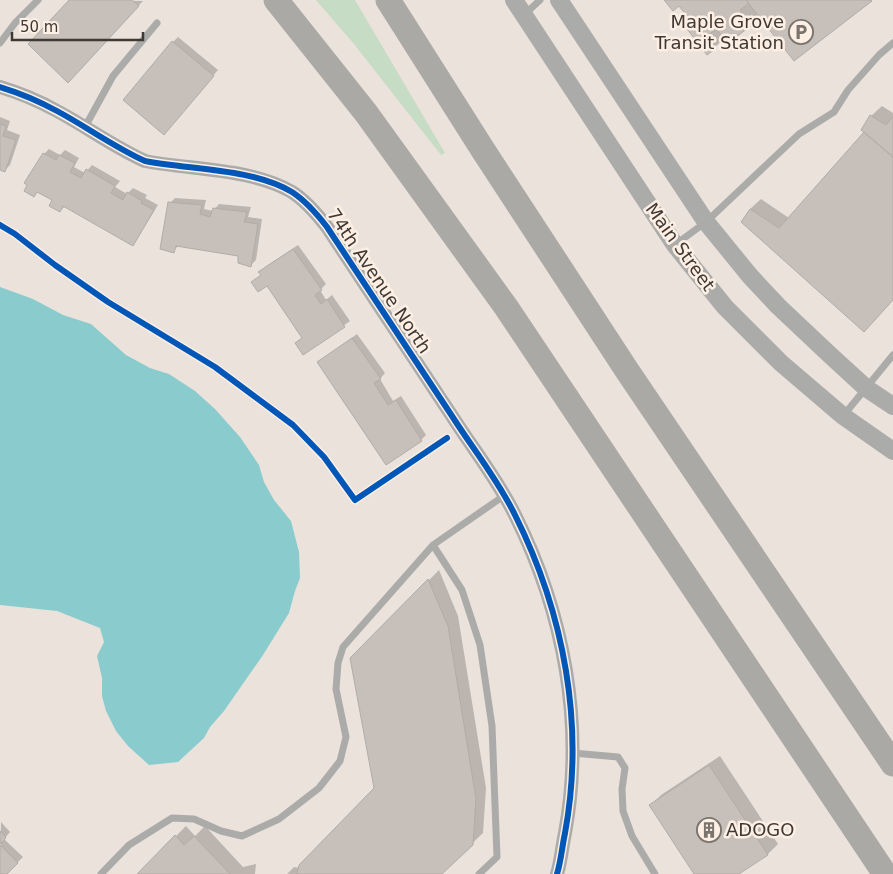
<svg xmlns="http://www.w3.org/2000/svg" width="893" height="874" font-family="'DejaVu Sans',sans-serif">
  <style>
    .green { fill: #c6dcc4 }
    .water { fill: #8accce }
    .shadow { fill: #0003 }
    .building { fill: #c7c0ba; stroke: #b2aba6 }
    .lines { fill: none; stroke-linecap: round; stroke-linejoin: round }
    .service { stroke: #abacaa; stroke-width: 7 }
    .minor { stroke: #abacaa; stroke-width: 14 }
    .tertiary { stroke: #abacaa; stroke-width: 18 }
    .motorway { stroke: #aaa9a5; stroke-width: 25 }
    .cycleway-casing { stroke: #fdefe4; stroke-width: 9 }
    .cycleway { stroke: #0057b8; stroke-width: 6 }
    .labels { text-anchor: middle; stroke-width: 5; stroke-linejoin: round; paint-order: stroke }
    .poi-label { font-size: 18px; fill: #3f3833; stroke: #fdefe4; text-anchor: end }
    .street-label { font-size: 18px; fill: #3f3833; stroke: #fdefe4 }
  </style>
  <rect width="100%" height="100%" fill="#ebe2db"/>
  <!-- green -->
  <path class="green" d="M316,0H355L445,153L441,155L354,44Z"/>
  <!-- water -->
  <path class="water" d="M0,287L33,299L63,315L91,324L126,355L150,368L169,374L195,391L215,409L240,437L259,465L264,482L274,500L291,521L299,552L300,578L295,591L289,613L263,655L224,711L210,727L204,738L178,762L149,765L128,746L116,731L106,711L102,696V678L97,656L104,642L100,628L57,611L0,605Z"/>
  <!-- shadow -->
  <path class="shadow" d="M71,0L143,1L73,76Z
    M666,0H872L794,60L759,15L751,24L725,38L707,54L694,23L680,5Z
    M178,37L218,70L169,128L173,42Z
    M882,106L893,113V299L875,320L750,209L761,199L789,218L866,132L871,116Z
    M0,117L10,121L7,130L20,135L10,165L5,170L0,169Z
    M49,149L60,155L65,150L79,158L74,167L85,173L92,165L120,181L115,187L127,194L133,188L147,195L145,198L158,205L137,239L132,244L65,206L60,211L54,200L44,154Z
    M175,198L206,200L204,209L213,211L219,204L251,207L248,217L262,219L256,260L251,265L239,255L178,246L173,251L170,203Z
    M298,245L326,284L320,290L326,300L332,295L350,321L304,354L297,343L302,337L268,285L253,282L262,274L265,267Z
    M357,334L385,373L380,379L393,401L401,396L426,435L421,440L318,362Z
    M439,570L458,616L486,788L483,833L440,874H287L294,867L300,868L375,789L351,659Z
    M720,756L778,844L768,854L736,874H696L651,805L661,795Z
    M1,822L10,832L4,839L23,857L6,874H0Z
    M186,826L195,836L205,826L243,867L256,864L255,874H138Z"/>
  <!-- building -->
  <path class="building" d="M69,0H132L139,6L68,83L28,44Z
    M664,0H746L749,3L740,10L752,25L728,43L716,29L706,37L715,49L707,55L687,29L693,24L679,6L673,11Z
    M746,0H871L872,1L794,61Z
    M172,41L214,76L164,135L123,100Z
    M870,115L886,125L893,117V157L861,130Z
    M0,124L6,126L3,136L16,140L5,172L0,170Z
    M864,132L893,157V300L864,332L741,222L750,209L779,228Z
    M43,153L56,160L59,155L75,163L70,172L81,178L86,169L115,186L111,193L123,200L127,192L142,201L141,203L154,210L133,246L63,206L60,212L49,206L52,200L37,192L34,197L24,191L27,185L24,183Z
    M168,202L202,205L200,214L210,217L213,208L247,212L244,222L258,224L251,267L238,263V256L176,246L174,253L160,249Z
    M293,249L322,290L315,295L321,304L327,299L345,327L303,355L295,343L302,338L267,286L258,292L251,282L261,275L258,272Z
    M352,338L381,379L374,383L388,405L396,400L422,441L386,465L317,362Z
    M428,579L448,626L476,799L473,845L442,874H297L299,865L374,788L350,658Z
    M709,765L768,855L739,874H694L649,805Z
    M0,831L6,838L0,844Z
    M175,835L184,845L194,836L230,874H137Z
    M0,845L18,863L7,874H0Z"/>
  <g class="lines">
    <!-- service -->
    <path class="service" d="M524,15L540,0
      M0,43L15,23L38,0
      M85,127L113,76L157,23
      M676,244L706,222L799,134L834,112L848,90L879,55L893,43
      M843,416L893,355
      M573,753L618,757L625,768L622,789L623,811L632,836L655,874
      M101,874L129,845L172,818L194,819L221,831L242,836L279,819L319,788L340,761L346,737L336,689L338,663L343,647L433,545
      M479,874L497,857L492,726L480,645L462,590L433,545L505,495"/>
    <!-- minor -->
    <path class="minor" d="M0,87C20,93 39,101 57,111C87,127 114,147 145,161C191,170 251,168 292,192C306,201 317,214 327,227C369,290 410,353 452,416C473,449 498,480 515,515C564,613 585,725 565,833C562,847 561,861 557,874"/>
    <!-- tertiary -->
    <path class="tertiary" d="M514,0L675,245L725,307L781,363L843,416L893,451
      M559,0L706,222L750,276L778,306L830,355L866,388L893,406"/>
    <!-- motorway -->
    <path class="motorway" d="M276,0L366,113L506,307L885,874
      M388,0L483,150L628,372L893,764"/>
    <defs>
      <path id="cycleway" d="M0,87C20,93 39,101 57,111C87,127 114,147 145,161C191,170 251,168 292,192C306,201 317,214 327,227C369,290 410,353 452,416C473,449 498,480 515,515C564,613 585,725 565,833C562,847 561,861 557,874
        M0,225L15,234L55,265L108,302L215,367L293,425L324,457L355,500L447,438"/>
    </defs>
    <!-- cycleway casing -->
    <use href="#cycleway" class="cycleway-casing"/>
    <!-- cycleway -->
    <use href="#cycleway" class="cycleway"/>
  </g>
  <!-- icons -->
  <defs>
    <symbol id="parking-ring" viewBox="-11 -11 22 22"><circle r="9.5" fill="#fdefe4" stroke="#7b746e" stroke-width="1.5"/><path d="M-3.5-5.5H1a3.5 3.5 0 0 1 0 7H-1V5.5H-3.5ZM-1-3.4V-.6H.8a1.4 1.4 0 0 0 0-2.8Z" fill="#7b746e"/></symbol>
    <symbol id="building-ring" viewBox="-11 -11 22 22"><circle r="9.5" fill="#fdefe4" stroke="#7b746e" stroke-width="1.5"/><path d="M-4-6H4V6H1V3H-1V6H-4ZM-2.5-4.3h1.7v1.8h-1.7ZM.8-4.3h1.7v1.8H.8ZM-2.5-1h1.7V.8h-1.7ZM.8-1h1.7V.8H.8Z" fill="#7b746e"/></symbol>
  </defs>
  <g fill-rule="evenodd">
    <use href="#parking-ring" x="787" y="18" width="28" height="28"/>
    <use href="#building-ring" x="695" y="816" width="28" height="28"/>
  </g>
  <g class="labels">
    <!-- poi labels -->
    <g class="poi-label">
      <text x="784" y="28">Maple Grove<tspan x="784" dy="21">Transit Station</tspan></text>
      <text x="726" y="836" text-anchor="start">ADOGO</text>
    </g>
    <!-- street labels -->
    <g class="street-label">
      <text transform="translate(680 247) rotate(54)" y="6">Main Street</text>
      <text transform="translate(379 281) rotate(56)" y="6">74th Avenue North</text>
    </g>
  </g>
  <!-- scale -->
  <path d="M12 32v8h131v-8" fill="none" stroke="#3f3833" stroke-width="2.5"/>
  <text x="20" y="32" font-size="15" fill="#3f3833" stroke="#fdefe4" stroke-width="4" paint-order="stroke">50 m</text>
</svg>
